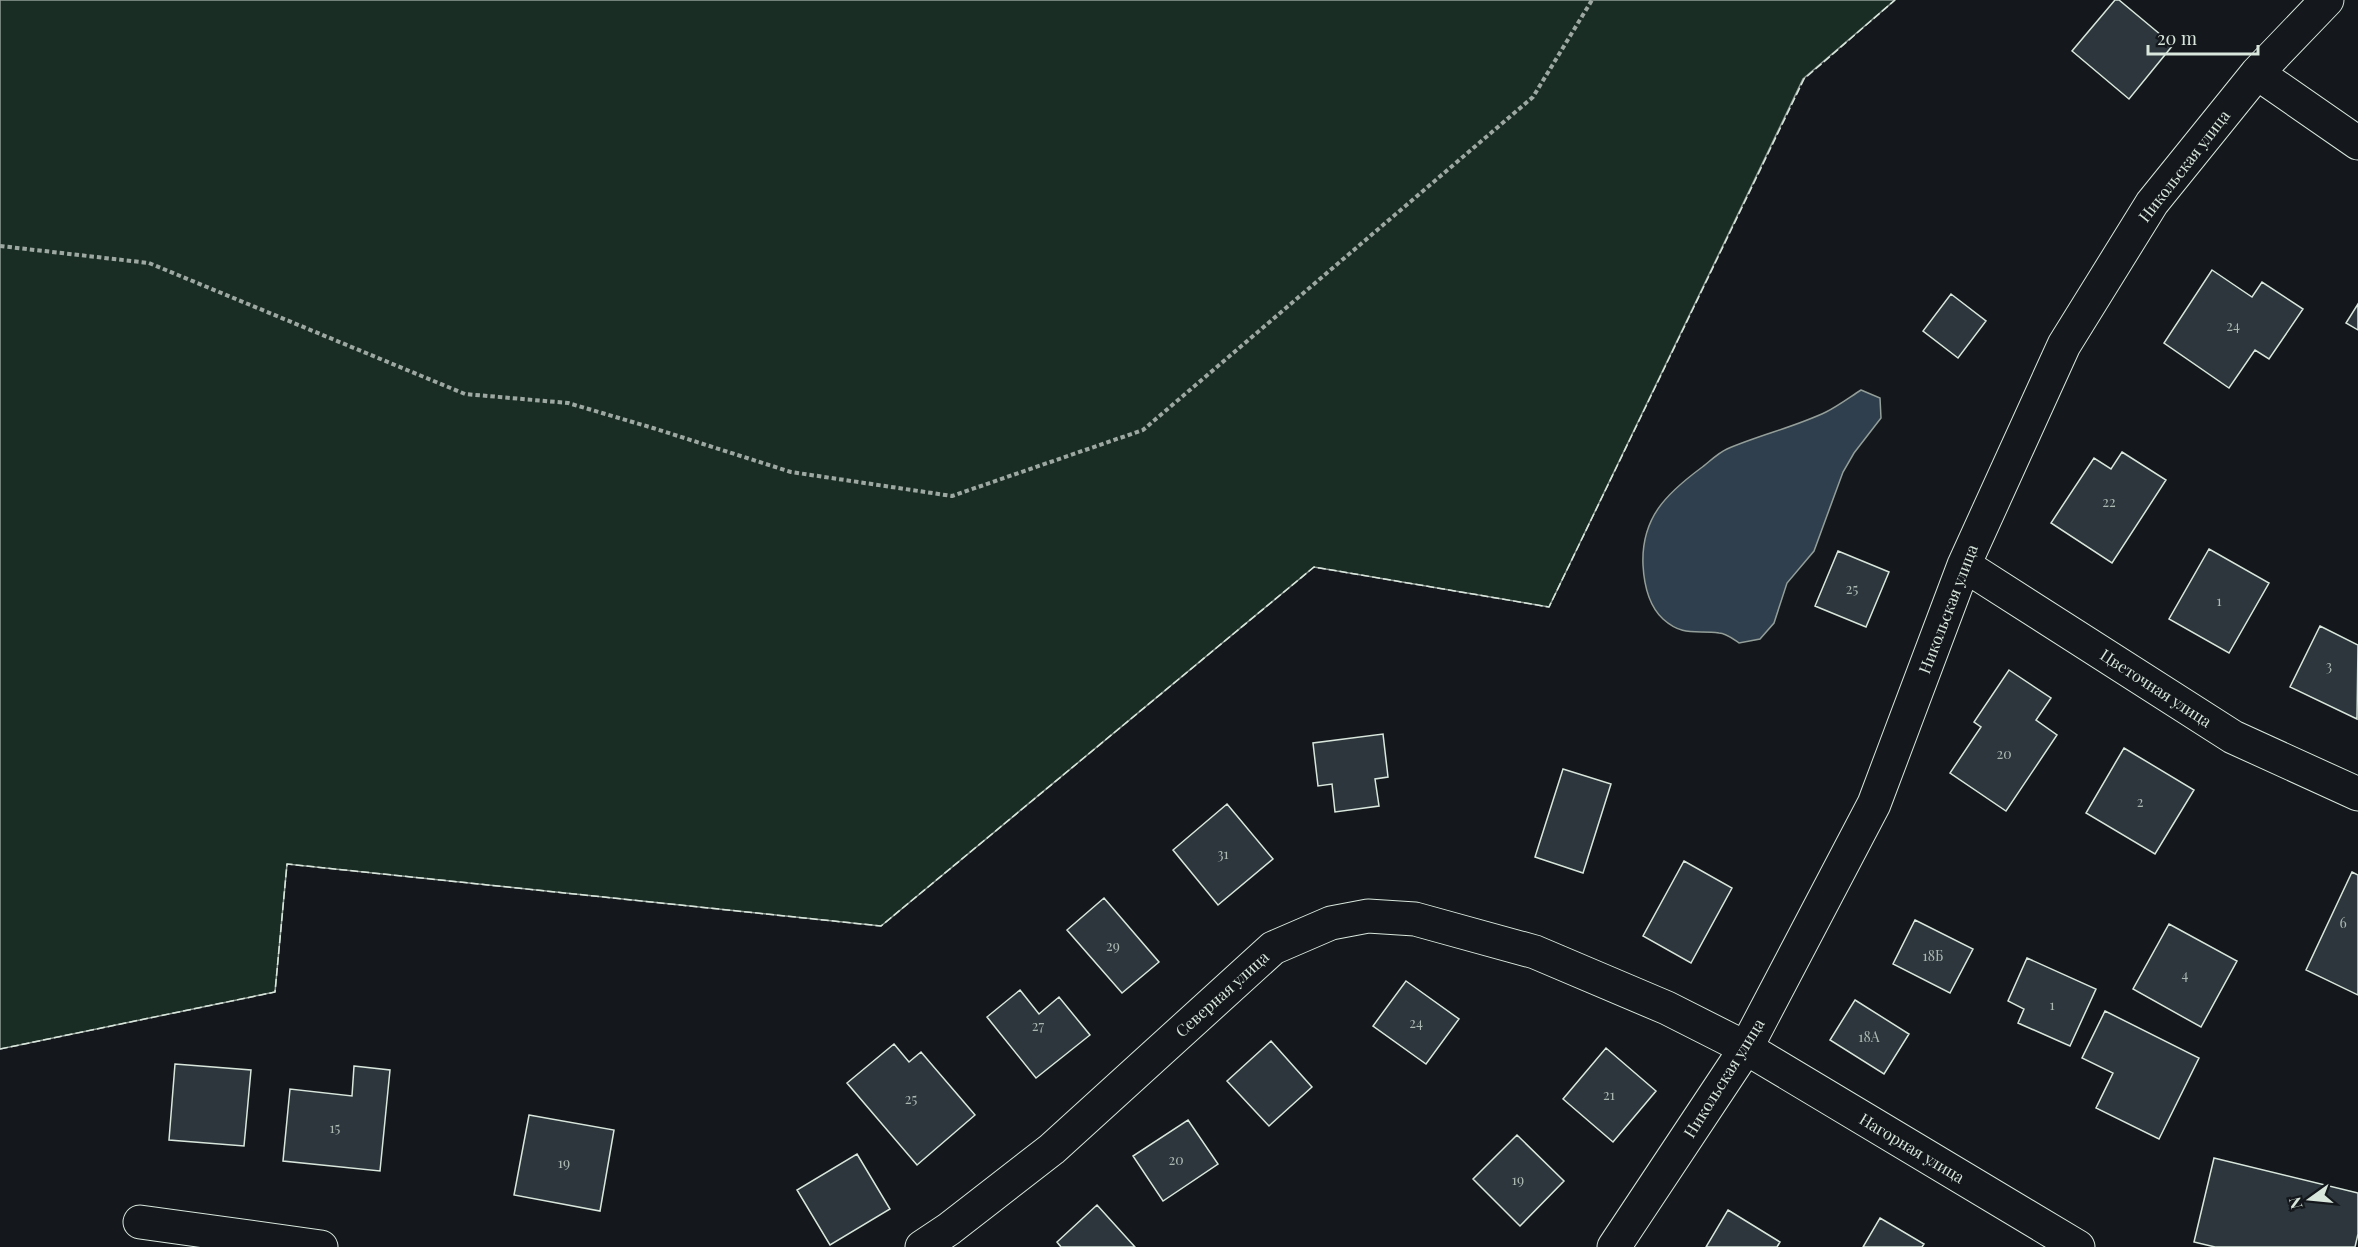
<svg xmlns="http://www.w3.org/2000/svg" width="2358" height="1247" font-family="'Playfair Display',serif">
  <style>
    .green { fill: #1a2d24; stroke: #939e99; stroke-width: 1.5 }
    .water { fill: #2f3f4d; stroke: #939e99; stroke-width: 1.5 }
    .building { fill: #2c363c; stroke: #d8e6dc; stroke-width: 1.5 }
    .lines { fill: none; stroke-linecap: round; stroke-linejoin: round }
    .street-casing { stroke: #d8e6dc; stroke-width: 35 }
    .path { stroke: #9da8a2; stroke-width: 4; stroke-dasharray: 4.5 3; stroke-linecap: butt }
    .street { stroke: #14181c; stroke-width: 33 }
    .fence { stroke: #d8e6dc; stroke-width: 1.5; stroke-dasharray: 8 3; stroke-linecap: butt }
    .labels { text-anchor: middle; stroke-width: 4.5; stroke-linejoin: round; paint-order: stroke }
    .number-label { font-size: 14px; fill: #adbab4 }
    .street-label { font-size: 16px; fill: #d8e6dc; stroke: #14181c }
  </style>
  <rect width="100%" height="100%" fill="#14181c"/>
  <!-- green -->
  <path class="green" d="M0,0H1895L1803,79L1549,607L1314,567L881,926L287,864L275,992L0,1049Z"/>
  <!-- water -->
  <path class="water" d="M1861,390L1880,398L1881,418L1854,453L1843,472L1814,551L1787,583L1774,623L1760,639L1739,643C1733,639 1726,633 1719,633C1696,630 1683,637 1663,619C1649,606 1644,584 1643,565C1641,518 1666,494 1701,468C1709,462 1718,453 1727,449C1759,435 1795,427 1826,412C1838,406 1850,397 1861,390Z"/>
  <!-- building -->
  <path class="building" d="M2115,0H2119L2173,45L2129,99L2072,51Z
    M2212,270L2252,297L2262,282L2303,309L2269,359L2255,350L2229,388L2164,343Z
    M1951,294L1986,321L1958,358L1923,331Z
    M2358,304V330L2346,323Z
    M2122,452L2166,480L2112,563L2051,523L2094,458L2111,469Z
    M2209,549L2269,583L2229,653L2169,619Z
    M1838,551L1889,572L1866,627L1815,606Z
    M2320,626L2358,645L2357,719L2290,687Z
    M2009,670L2051,698L2036,720L2057,735L2006,811L1950,773L1981,727L1974,722Z
    M1383,734L1388,777L1375,779L1379,806L1335,812L1332,784L1318,786L1313,743Z
    M2124,748L2194,790L2155,854L2086,813Z
    M1563,769L1611,784L1583,873L1535,857Z
    M1227,804L1273,859L1218,905L1173,850Z
    M1684,861L1732,888L1691,963L1643,936Z
    M2352,872L2358,875V995L2306,970Z
    M1104,898L1159,962L1122,993L1067,930Z
    M1915,920L1973,949L1950,993L1893,964Z
    M2169,924L2237,961L2201,1027L2133,989Z
    M2027,958L2096,989L2070,1046L2018,1023L2024,1009L2008,1001Z
    M1406,981L1459,1019L1426,1064L1373,1026Z
    M1020,990L1039,1014L1059,997L1090,1035L1036,1078L987,1017Z
    M1855,1000L1909,1034L1884,1074L1830,1040Z
    M2105,1011L2199,1058L2159,1139L2096,1108L2113,1073L2082,1058Z
    M1271,1041L1312,1087L1269,1126L1227,1081Z
    M894,1044L909,1062L921,1052L975,1115L917,1165L847,1083Z
    M1606,1048L1656,1091L1613,1142L1563,1099Z
    M175,1064L251,1070L244,1146L169,1140Z
    M354,1066L390,1070L380,1171L283,1161L290,1089L352,1096Z
    M529,1115L614,1130L600,1211L514,1195Z
    M1188,1120L1218,1164L1163,1201L1133,1156Z
    M1517,1135L1564,1181L1520,1226L1473,1179Z
    M857,1154L890,1209L830,1245L797,1190Z
    M2214,1158L2358,1193V1234L2355,1247H2215L2194,1242Z
    M1097,1205L1135,1247H1061L1057,1242Z
    M1728,1210L1780,1242L1777,1247H1706Z
    M1880,1218L1924,1244L1922,1247H1863Z"/>
  <g class="lines">
    <defs>
      <path id="street" d="M2257,73L2358,143
        M1964,565L2233,737L2358,794
        M140,1222L321,1247
        M922,1247L949,1229L1052,1149L1273,948L1331,923L1368,916L1415,919L1535,952L1667,1008L1746,1048L2078,1247
        M1614,1247L1746,1048L1874,804L1964,565L2064,345L2152,203L2257,73L2327,0"/>
    </defs>
    <!-- street casing -->
    <use href="#street" class="street-casing"/>
    <!-- path -->
    <path class="path" d="M0,246L149,263L465,394L568,403L653,428L791,472L952,496L1143,430L1533,97L1592,0"/>
    <!-- street -->
    <use href="#street" class="street"/>
    <!-- fence -->
    <path class="fence" d="M0,1049L275,992L287,864L881,926L1314,567L1549,607L1804,79L1895,0"/>
  </g>
  <g class="labels">
    <!-- number labels -->
    <g class="number-label">
      <text x="2233" y="331">24</text>
      <text x="2109" y="507">22</text>
      <text x="1852" y="594">25</text>
      <text x="2219" y="606">1</text>
      <text x="2329" y="671">3</text>
      <text x="2004" y="759">20</text>
      <text x="2140" y="807">2</text>
      <text x="1223" y="859">31</text>
      <text x="2343" y="928">6</text>
      <text x="1113" y="951">29</text>
      <text x="1933" y="961">18Б</text>
      <text x="2185" y="980">4</text>
      <text x="2052" y="1010">1</text>
      <text x="1416" y="1028">24</text>
      <text x="1038" y="1031">27</text>
      <text x="1869" y="1042">18А</text>
      <text x="1609" y="1100">21</text>
      <text x="911" y="1104">25</text>
      <text x="335" y="1133">15</text>
      <text x="1176" y="1165">20</text>
      <text x="564" y="1168">19</text>
      <text x="1518" y="1185">19</text>
    </g>
    <!-- street labels -->
    <g class="street-label">
      <text transform="translate(2184 166) rotate(-52)" y="6">Никольская улица</text>
      <text transform="translate(1948 609) rotate(-69)" y="6">Никольская улица</text>
      <text transform="translate(2156 688) rotate(33)" y="6">Цветочная улица</text>
      <text transform="translate(1222 994) rotate(-42)" y="6">Северная улица</text>
      <text transform="translate(1724 1078) rotate(-58)" y="6">Никольская улица</text>
      <text transform="translate(1912 1148) rotate(31)" y="6">Нагорная улица</text>
    </g>
  </g>
  <!-- north arrow -->
  <g transform="translate(2310 1199) rotate(255)" stroke="#14181c" stroke-width="4.5" paint-order="stroke">
  <path d="M0-4.5L10 22L0 15L-10 22Z" fill="#d8e6dc"/>
  <text y="-9" font-size="16" font-weight="bold" text-anchor="middle" fill="#d8e6dc">N</text>
  </g>
  <!-- scale -->
  <path d="M2148 45v9h110v-9" fill="none" stroke="#d8e6dc" stroke-width="3"/>
  <text x="2157" y="45" font-size="18" fill="#d8e6dc" stroke="#14181c" stroke-width="4.5" paint-order="stroke">20 m</text>
</svg>
